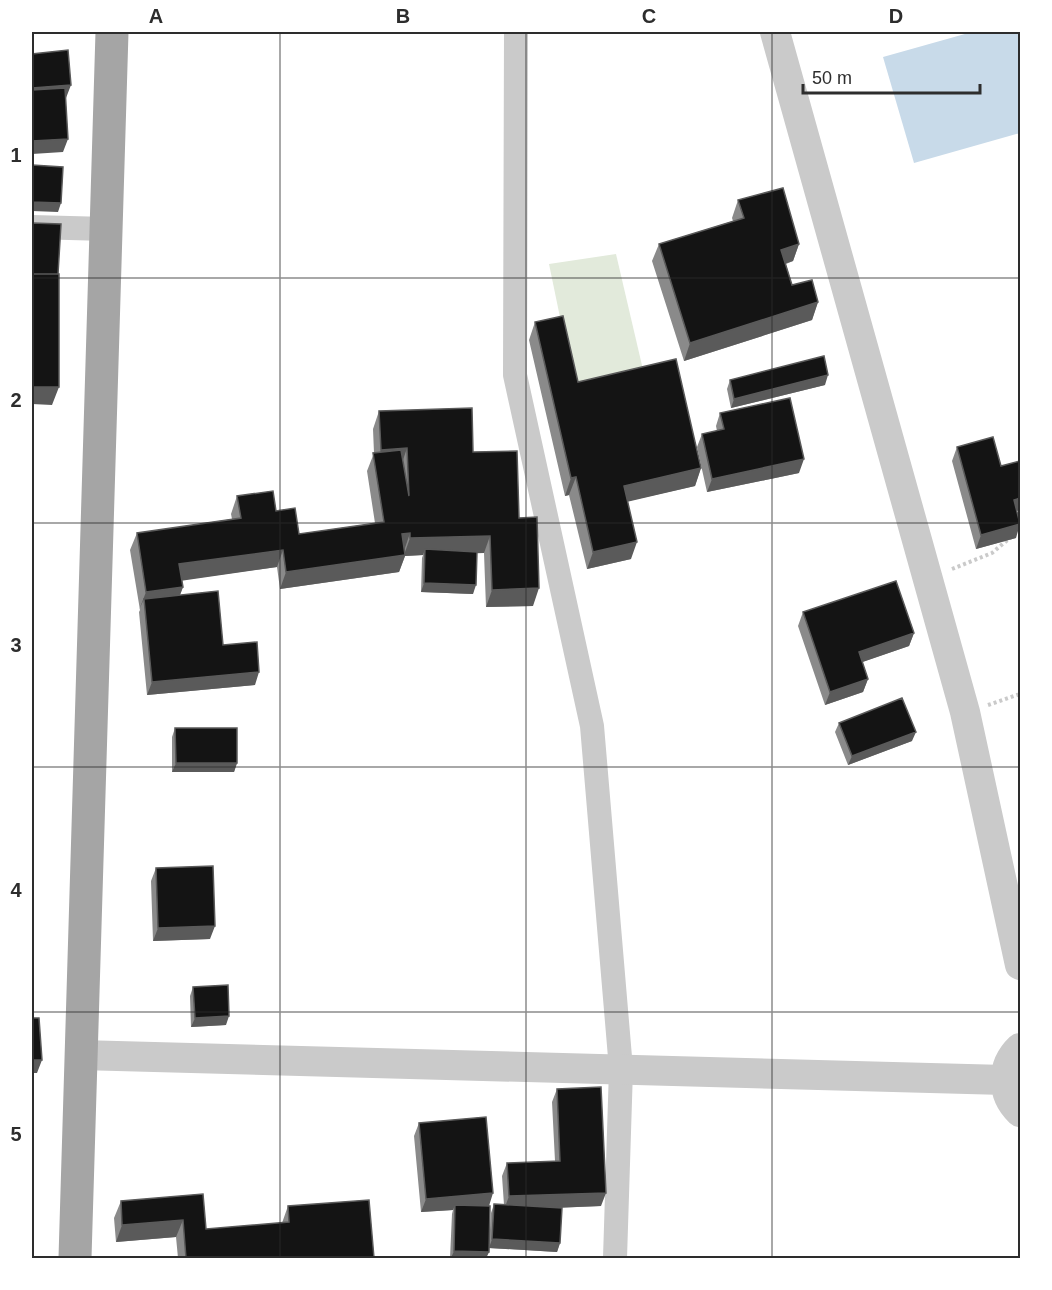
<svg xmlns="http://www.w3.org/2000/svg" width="1052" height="1290" font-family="Helvetica,sans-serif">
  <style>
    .green { fill: #e2eadb }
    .water { fill: #c8dae9 }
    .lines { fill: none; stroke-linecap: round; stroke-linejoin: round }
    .path { stroke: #cacaca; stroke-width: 4; stroke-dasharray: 3 3; stroke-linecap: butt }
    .minor { stroke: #cacaca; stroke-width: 24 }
    .tertiary { stroke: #cacaca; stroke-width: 30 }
    .primary { stroke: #a5a5a5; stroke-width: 33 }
    .wall { fill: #8a8a8a }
    .shaded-wall { fill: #5a5a5a }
    .building { fill: #141414; stroke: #5a5a5a; stroke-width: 1.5 }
    .grid { fill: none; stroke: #2d2d2d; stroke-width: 1.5; stroke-opacity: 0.55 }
    .neatline { fill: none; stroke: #2d2d2d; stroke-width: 2 }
    .grid-label { font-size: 20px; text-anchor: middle; font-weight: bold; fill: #2d2d2d }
  </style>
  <rect width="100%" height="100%" fill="#fff"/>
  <!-- green -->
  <path class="green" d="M616,254L644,374L574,385L549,264Z"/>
  <!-- water -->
  <path class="water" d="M972,32H1020V133L914,163L883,57Z"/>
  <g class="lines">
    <!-- path -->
    <path class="path" d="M952,569L992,553L1011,537
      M988,705L1020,694"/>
    <!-- minor -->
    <path class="minor" d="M516,32L515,375L592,726L621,1069L615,1258
      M32,227L107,229"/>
    <!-- tertiary -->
    <path class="tertiary" d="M775,32L965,712L1020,965
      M1020,1048C1001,1066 1001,1094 1020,1112
      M80,1055L1005,1080"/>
    <!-- primary -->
    <path class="primary" d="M75,1258L112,32"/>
  </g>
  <!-- wall -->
  <path class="wall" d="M738,200L799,244L793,261L786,264L792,285L818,302L812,320L684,361L652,261L659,244L733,221L732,218Z
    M535,322L578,382L701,468L695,486L628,501L631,559L587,569L569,495L565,496L529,340Z
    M730,380L825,385L731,408L727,389Z
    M379,411L473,452L519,518L533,606L486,607L484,553H477L473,594L421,592L422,558L423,555L405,556L399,572L280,589L277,567L182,580L183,587L180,595L223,645L255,685L147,695L139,612L140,610L130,550L137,533L232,519L231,514L237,496L276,511L299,534L375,523L367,471L374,453L373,429Z
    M720,413L799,473L707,492L697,447L702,434L717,431L716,426Z
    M957,447L1001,466L1020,461V510L1017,511L1016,538L976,549L952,461Z
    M803,612L914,633L909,646L862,662L868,679L863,692L825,705L798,626Z
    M839,723L912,741L848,765L835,732Z
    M175,728L237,763L234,772H172V737Z
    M156,868L210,939L153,941L151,881Z
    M193,987L226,1025L191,1027L190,996Z
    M557,1089L601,1206L554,1208L560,1243L557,1252L489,1248V1252L486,1258H450L452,1214L453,1210L421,1212L414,1136L419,1123L489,1206V1247L491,1213L494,1204L504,1205L502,1176L507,1163L555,1161L552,1102Z
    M203,1194L206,1229L282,1223L288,1206L374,1258H178L176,1237L116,1242L114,1218L121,1201Z"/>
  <!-- shaded-wall -->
  <path class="shaded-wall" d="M71,85L66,98L32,101V88Z
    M68,139L63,152L32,154V141Z
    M32,202L61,203L58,212L32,211Z
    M799,244L793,261L775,267L781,250Z
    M818,302L812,320L684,361L690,343Z
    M828,375L825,385L731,408L734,399Z
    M32,387H59L52,405L32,404Z
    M407,448L401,466L375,465L381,450Z
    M804,459L799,473L707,492L712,479Z
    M701,468L695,486L618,504L624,486Z
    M576,477L569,495L565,496L571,478Z
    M1020,498V510L1009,513L1014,500Z
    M1020,524L1016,538L976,549L981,535Z
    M410,533L404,551L402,534Z
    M490,536L484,553L425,555V549L423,555L405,556L399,572L280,589L286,572L404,555L410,538Z
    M637,542L631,559L587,569L593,552Z
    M283,550L277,567L173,582L179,564Z
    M424,583L476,585L473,594L421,592Z
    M183,587L176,605L144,599L139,610L146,592Z
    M539,588L533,606L486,607L492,590Z
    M914,633L909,646L854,665L859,652Z
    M259,672L255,685L147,695L152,682Z
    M868,679L863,692L825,705L830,692Z
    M916,732L912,741L848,765L852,756Z
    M176,763H237L234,772H172Z
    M215,926L210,939L153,941L158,928Z
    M229,1016L226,1025L191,1027L195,1018Z
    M32,1060H42L37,1073H32Z
    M493,1193L489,1206L455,1205L453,1210L421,1212L426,1199Z
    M606,1193L601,1206L504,1210L509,1196Z
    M183,1220L176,1237L116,1242L122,1225Z
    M492,1239L560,1243L557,1252L489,1248Z
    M454,1251L489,1252L486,1258H451Z"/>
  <!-- building -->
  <path class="building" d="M68,50L71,85L32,88V54Z
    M65,88L68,139L32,141V90Z
    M32,165L63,167L61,203L32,202Z
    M783,188L799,244L781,250L792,285L812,280L818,302L690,343L659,244L744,218L738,200Z
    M32,223L61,224L58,274H32Z
    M32,274H59V387H32Z
    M563,316L578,382L676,359L701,468L624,486L637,542L593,552L576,477L571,478L535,322Z
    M824,356L828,375L734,399L730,380Z
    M790,398L804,459L712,479L702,434L724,429L720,413Z
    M472,408L473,452L517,451L519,518L537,517L539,588L492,590L490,536L410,538V533L402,534L405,555L286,572L283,550L179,564L183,587L146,592L137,533L241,518L237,496L273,491L276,511L295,508L299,534L384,522L373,453L401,450L409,496L407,448L381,450L379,411Z
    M993,437L1001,466L1020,461V498L1014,500L1020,524L981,535L957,447Z
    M425,549L477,552L476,585L424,583Z
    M896,581L914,633L859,652L868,679L830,692L803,612Z
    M218,591L223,645L257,642L259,672L152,682L144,599Z
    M902,698L916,732L852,756L839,723Z
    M175,728H237V763H176Z
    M213,866L215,926L158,928L156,868Z
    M228,985L229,1016L195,1018L193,987Z
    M32,1018H39L42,1060H32Z
    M601,1087L606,1193L509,1196L507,1163L560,1161L557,1089Z
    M486,1117L493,1193L426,1199L419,1123Z
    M203,1194L206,1229L289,1222L288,1206L369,1200L374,1258H186L183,1220L122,1225L121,1201Z
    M494,1204L562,1208L560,1243L492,1239Z
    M455,1205L490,1206L489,1252L454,1251Z"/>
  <!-- grid -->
  <path class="grid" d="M280,32V1258M526,32V1258M772,32V1258M32,278H1020M32,523H1020M32,767H1020M32,1012H1020"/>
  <!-- border -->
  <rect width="1052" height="1290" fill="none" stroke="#ffffff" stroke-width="66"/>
  <!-- scale -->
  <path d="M803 84v9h177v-9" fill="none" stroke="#2d2d2d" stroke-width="3"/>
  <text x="812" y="84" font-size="18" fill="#2d2d2d" stroke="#ffffff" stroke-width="4.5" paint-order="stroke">50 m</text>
  <rect x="33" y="33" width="986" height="1224" class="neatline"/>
  <g class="grid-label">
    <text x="156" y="23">A</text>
    <text x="403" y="23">B</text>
    <text x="649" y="23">C</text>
    <text x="896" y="23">D</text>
    <text x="16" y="162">1</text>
    <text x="16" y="407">2</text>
    <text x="16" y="652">3</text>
    <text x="16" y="897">4</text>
    <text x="16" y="1141">5</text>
  </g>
</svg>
